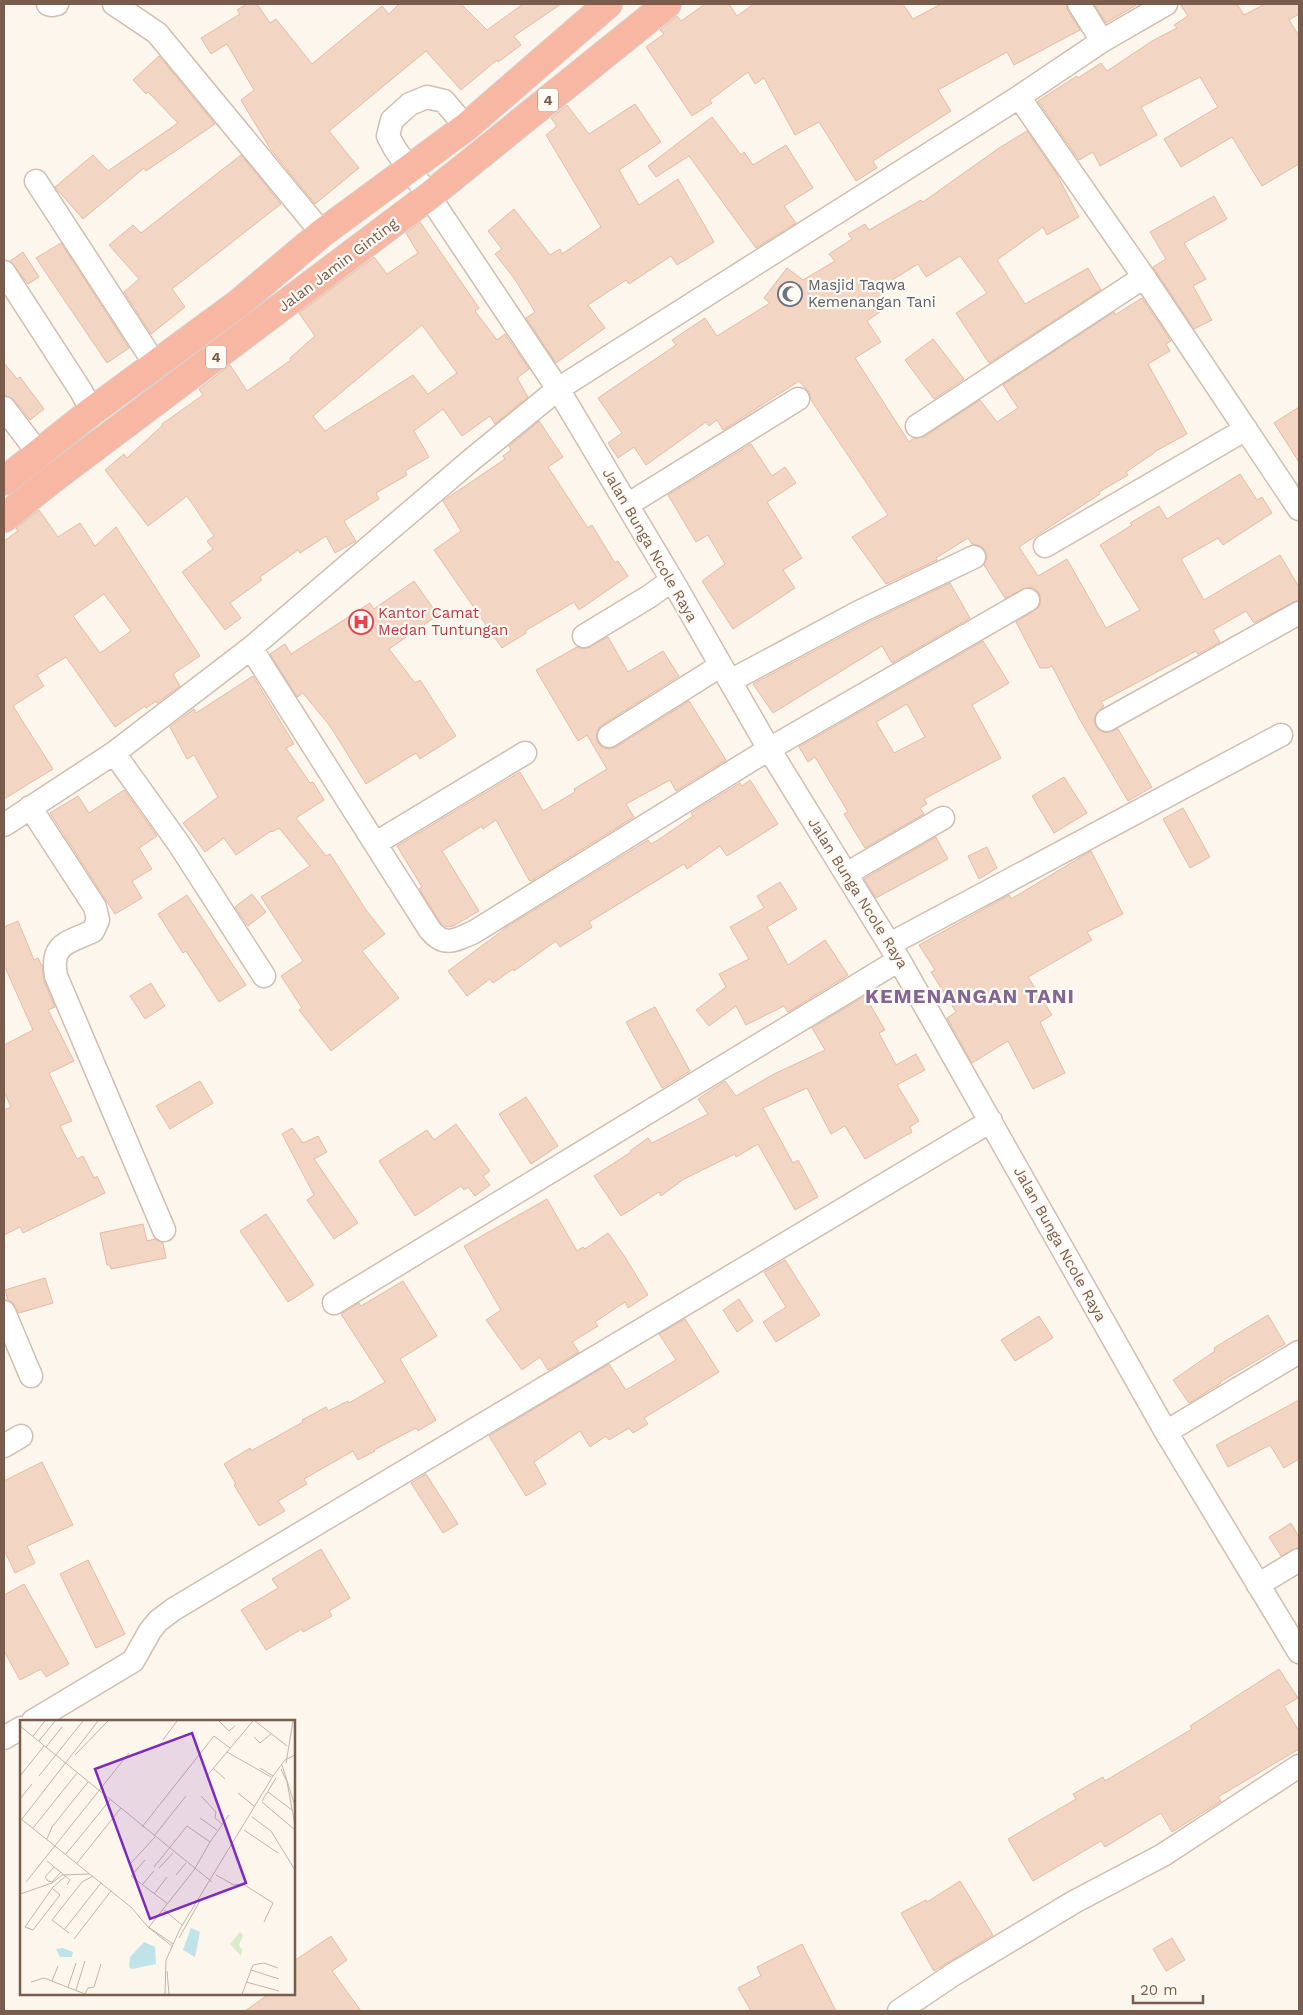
<svg xmlns="http://www.w3.org/2000/svg" width="1303" height="2015" font-family="'Work Sans',sans-serif">
  <style>
    .building { fill: #f3d5c3; stroke: #e6bba3; fill-rule: evenodd }
    .lines { fill: none; stroke-linecap: round; stroke-linejoin: round }
    .minor-casing { stroke: #d1beb0; stroke-width: 25 }
    .highway-casing { stroke: #dad1cd; stroke-width: 30 }
    .minor { stroke: #fff; stroke-width: 22 }
    .highway { stroke: #f7b7a3; stroke-width: 28 }
    .labels { text-anchor: middle; stroke-width: 4.5; stroke-linejoin: round; paint-order: stroke }
    .shield { fill: #fffaf3; stroke: #a28b7f; stroke-width: 1 }
    .shield-label { font-size: 14px; font-weight: bold; fill: #7a5c4d }
    .street-label { font-size: 15px; fill: #7a5c4d; stroke: #fffaf3 }
    .worship-label { font-size: 15px; fill: #5b616d; stroke: #fffaf3; text-anchor: start }
    .health-label { font-size: 15px; fill: #be3a42; stroke: #fffaf3; text-anchor: start }
    .district-label { font-size: 20px; font-weight: bold; letter-spacing: 1px; fill: #846695; stroke: #fffaf3 }
    .inset-road { fill: none; stroke: #c5b3a7; stroke-width: 1 }
    .view { fill: #7b2cbf; fill-opacity: 0.15; stroke: #7b2cbf; stroke-width: 2.5 }
    .inset-edge { fill: none; stroke: #7a5c4d; stroke-width: 2.5 }
  </style>
  <rect width="100%" height="100%" fill="#fdf6ec"/>
  <!-- building -->
  <path class="building" d="M247,4H257L270,23L276,19L312,64L382,6L389,14L399,4H461L487,30L523,4H561L514,36L521,45L498,62L497,60L461,90L426,51L329,131L359,168L315,204L271,150L241,100L254,90L227,44L211,54L201,38L240,14L237,10Z
    M705,4H729L737,16L754,4H903L913,19L941,4H1066L1068,11L1080,30L1014,65L1007,52L938,90L951,111L873,161L877,168L856,181L819,122L795,135L764,78L755,84L748,72L710,100L712,103L692,116L646,47L664,34L660,30L677,16L681,21Z
    M1094,4H1138L1106,23Z
    M1180,4H1237L1244,15L1265,4H1299V14L1289,20L1299,36V164L1262,186L1232,137L1181,167L1164,139L1218,107L1200,77L1141,107L1157,135L1100,166L1093,152L1079,160L1038,101L1077,76L1078,78L1101,63L1107,71L1152,41L1177,28L1174,25L1188,16Z
    M159,56L215,124L146,171L144,168L83,219L55,187L93,155L108,171L178,123L148,92L146,94L133,80Z
    M635,104L661,142L619,170L639,205L678,179L714,242L677,265L671,256L629,284L626,280L588,305L605,328L556,363L526,318L535,312L514,278L495,254L502,249L488,231L514,209L550,255L560,249L562,254L601,227L546,135L557,126L551,118L567,105L589,134Z
    M712,117L741,155L744,152L753,165L786,145L813,188L784,206L796,223L756,248L689,156L656,177L648,166Z
    M1027,131L1056,173L1079,217L1047,235L1043,227L997,260L1025,304L1088,268L1101,290L989,363L956,313L987,293L960,256L926,277L918,264L879,288L890,305L867,321L881,342L855,358L909,442L914,438L924,437L980,400L997,422L1018,408L1003,385L1114,312L1115,315L1142,298L1171,341L1166,344L1170,351L1148,364L1187,434L1154,452V453L1126,472L1128,475L1099,492L1100,494L1019,547L1038,576L1067,559L1106,628L1140,610L1100,545L1132,525L1130,523L1159,506L1167,519L1240,474L1257,500L1262,497L1272,513L1223,545L1218,538L1181,559L1204,600L1280,555L1299,587V600L1293,602L1254,623L1246,611L1213,630L1220,642L1198,654L1196,651L1101,702L1104,706L1096,714L1094,720L1096,727L1101,731L1106,733L1118,729L1152,787L1128,801L1080,720L1052,666L1048,668H1040L1016,622L1039,607L1041,600L1039,593L1034,588L1028,587L1005,598L984,565L987,558L986,551L981,546L972,544L968,538L936,558L937,560L886,584L852,537L888,515L811,400L809,392L799,381L723,430L717,420L709,426L706,422L646,465L634,447L618,458L608,443L622,433L598,398L676,345L672,340L705,318L717,336L770,303L764,298L787,268L803,280L835,261L829,254L852,239L848,234L865,224L869,230L921,200L923,202L999,148Z
    M241,155L281,204L172,289L185,307L151,334L124,292L139,279L109,245L133,225L141,233Z
    M1214,196L1227,219L1184,243L1206,279L1193,286L1212,320L1194,329L1153,267L1166,259L1150,232Z
    M420,222L479,308L475,311L497,340L505,334L529,369L517,378L528,397L495,424L490,416L462,436L443,409L414,431L429,457L405,471L407,475L376,493L379,499L344,521L356,541L335,553L326,536L300,553L298,550L260,577L262,580L230,603L241,618L225,630L182,572L213,549L207,541L214,536L187,496L148,526L105,470L124,454L127,458L163,425L162,424L203,395L199,389L230,365L247,391L291,360L290,358L315,336L299,313L374,257L387,274L418,253L406,233ZM422,325L457,373L428,394L413,375L325,431L313,416Z
    M61,243L129,348L107,363L36,258Z
    M23,252L39,277L28,284L10,261Z
    M933,339L964,379L934,399L905,360Z
    M4,363L17,379L20,377L44,409L30,420L14,400L4,395Z
    M1299,407V462L1274,423Z
    M539,421L563,457L548,467L588,528L592,525L615,563L618,561L628,576L579,610L574,602L525,631L526,633L502,648L434,550L461,531L443,501L505,459L503,456L511,450L509,446Z
    M751,444L772,476L785,467L796,483L767,502L802,558L783,570L795,588L733,629L702,581L725,564L708,535L696,542L668,495Z
    M39,510L58,537L80,523L95,546L116,527L200,656L173,674L180,686L157,703L156,701L146,708L145,706L115,727L66,657L37,675L44,686L13,706L53,769L4,799V541L18,531L16,528ZM104,594L131,631L100,653L73,616Z
    M414,581L438,615L389,649L415,683L420,680L456,736L420,759L416,753L366,784L330,726L303,693L297,697L270,654L285,644L291,654L370,603L374,609Z
    M950,583L970,618L892,663L882,646L773,713L753,684L865,624Z
    M608,637L628,672L663,651L679,676L602,725L598,729L596,736L598,743L603,748L610,749L616,747L689,701L726,760L676,791L670,780L626,804L634,817L531,881L529,880L496,820L483,829L482,826L442,851L479,911L453,926L446,927L440,922L419,889L422,887L397,846L520,772L543,811L575,792L574,789L607,769L587,735L578,741L536,670L577,647L584,649L590,647Z
    M983,641L1009,683L972,705L1001,758L924,799L927,804L920,808L924,814L865,848L844,814L848,812L815,757L808,762L799,747ZM907,704L925,737L894,753L876,722Z
    M253,676L294,744L286,748L310,783L313,782L324,800L296,818L326,856L330,854L366,910L385,934L362,951L399,998L331,1051L299,1010L302,1008L281,976L303,961L261,897L310,866L279,828L272,832L271,831L236,855L224,838L205,852L183,823L218,797L194,755L187,759L170,727L194,709L196,713Z
    M1064,777L1087,813L1054,833L1032,796Z
    M750,780L778,824L727,856L720,846L687,869L684,864L589,922L592,927L560,947L556,941L514,971L513,969L493,983L490,979L467,996L448,971L510,925L648,840L651,844L658,840L693,816L691,813L740,783L742,786Z
    M124,790L157,836L139,848L152,869L132,881L142,898L115,914L50,813L78,796L89,813Z
    M1183,808L1210,857L1190,868L1163,819Z
    M936,837L948,859L876,898L864,879Z
    M987,847L997,868L979,879L968,856Z
    M1091,851L1123,914L1087,932L1092,940L1028,977L1052,1015L1040,1022L1065,1073L1033,1089L1008,1041L972,1063L947,1018L956,1012L931,972L935,970L919,945L1009,895L1011,899Z
    M780,882L797,909L767,927L788,965L825,940L848,975L788,1012L784,1006L746,1025L736,1006L709,1026L696,1010L726,987L719,974L749,959L730,927L764,908L757,896Z
    M252,894L266,912L248,926L235,907Z
    M187,895L246,985L219,1002L186,951L183,953L158,914Z
    M18,921L34,960L38,958L42,966L44,981L55,1007L48,1010L74,1061L49,1073L72,1121L60,1126L77,1159L83,1156L94,1178L97,1176L105,1193L23,1233L20,1227L4,1235V1110L11,1107L4,1092V1045L33,1030L4,965V927Z
    M151,983L165,1006L145,1019L130,996Z
    M865,996L885,1030L879,1033L896,1065L916,1054L925,1070L897,1085L919,1121L910,1127L912,1132L865,1159L845,1126L831,1134L807,1088L763,1108L793,1163L798,1160L818,1197L795,1210L758,1144L736,1157L735,1154L684,1179L661,1196L659,1192L621,1216L594,1176L631,1152L630,1151L648,1138L652,1143L708,1114L698,1099L725,1081L736,1096L772,1075L825,1050L812,1028Z
    M655,1007L690,1071L662,1088L626,1022Z
    M200,1081L213,1103L170,1129L156,1106Z
    M526,1097L558,1146L531,1164L499,1114Z
    M456,1124L490,1171L483,1176L490,1185L475,1196L468,1187L464,1190L461,1186L415,1216L379,1161L427,1130L434,1140Z
    M292,1128L303,1143L318,1136L327,1152L314,1159L358,1223L334,1239L307,1200L314,1195L282,1134Z
    M547,1199L577,1251L583,1247L585,1249L608,1233L625,1257L648,1295L628,1308L625,1302L595,1322L598,1326L572,1342L579,1352L548,1370L540,1357L522,1370L486,1320L501,1310L464,1246Z
    M266,1214L314,1285L288,1302L240,1231Z
    M143,1224L147,1241L155,1239L163,1243L166,1258L111,1269L110,1265H107L100,1233Z
    M785,1260L820,1315L776,1342L763,1322L786,1307L764,1272Z
    M45,1278L53,1303L19,1313L12,1302L8,1300L5,1290Z
    M403,1281L437,1336L400,1359L436,1420L418,1431L416,1428L374,1450L375,1451L358,1460L353,1451L304,1479L307,1484L278,1501L285,1511L259,1526L234,1485L236,1484L224,1464L250,1448L251,1451L303,1422L302,1420L326,1407L328,1411L348,1401L349,1403L385,1382L341,1314L359,1303L361,1306Z
    M739,1299L753,1321L737,1332L723,1310Z
    M1268,1315L1285,1344L1220,1382L1221,1383L1189,1403L1173,1380L1215,1351L1214,1348Z
    M1039,1316L1053,1338L1015,1361L1001,1340Z
    M685,1319L719,1372L644,1418L648,1424L633,1433L629,1428L609,1440L606,1436L590,1447L580,1431L534,1462L546,1484L526,1496L489,1436L609,1364L626,1390L676,1360L659,1334Z
    M1299,1400V1459L1284,1468L1270,1445L1228,1467L1216,1445Z
    M42,1462L73,1525L27,1546L35,1563L15,1573L4,1550V1481Z
    M426,1474L458,1524L443,1533L411,1483Z
    M1291,1523L1299,1537V1547L1281,1556L1269,1537Z
    M321,1549L350,1598L329,1611L332,1616L303,1632L302,1629L266,1650L241,1610L278,1588L272,1579Z
    M88,1560L125,1634L96,1648L60,1574Z
    M24,1584L69,1664L46,1677L41,1669L20,1680L4,1651V1595Z
    M1279,1669L1298,1698L1284,1706L1299,1731V1749L1218,1797L1221,1801L1172,1832L1161,1813L1105,1847L1101,1841L1033,1881L1008,1839L1076,1799L1073,1794L1103,1777L1105,1781L1192,1729L1190,1726Z
    M960,1881L993,1935L934,1971L901,1913L926,1900L927,1902Z
    M331,1936L347,1960L332,1971L361,2011H245L269,1994H294V1961Z
    M1172,1938L1185,1960L1166,1971L1153,1949Z
    M802,1944L836,2011H751L738,1988L761,1976L757,1967Z"/>
  <g class="lines">
    <defs>
      <path id="minor" d="M48,4L52,5L57,4
        M114,4L157,33L322,233
        M1079,4L1102,41
        M1019,97L1144,277L1299,509
        M466,127L444,101L427,97L410,104L392,120L388,136L395,149L429,196L558,389L672,580L769,749L899,960L1166,1432L1299,1652
        M36,181L155,364
        M4,272L81,391L92,411
        M4,408L39,454
        M917,426L1144,277
        M627,505L798,399
        M1045,546L1246,429
        M1028,600L769,749L474,932C455,940 445,948 430,930L251,648L470,461L558,389L1019,97L1102,41L1166,4
        M584,636L650,596L672,580
        M730,681L859,612L974,557
        M1107,720L1299,613
        M609,736L720,666
        M114,753L179,844L264,976
        M30,807L95,907L98,920L93,931C68,943 50,943 56,976L164,1230
        M4,825L114,753L251,648
        M376,843L525,753
        M846,874L943,818
        M890,944L1281,735
        M334,1303L899,960
        M4,1312L31,1376
        M1166,1432L1299,1352
        M4,1446L21,1436
        M1258,1585L1299,1560
        M33,1721L133,1661L150,1631L158,1621L174,1609L991,1121
        M4,1738L21,1728
        M899,2011L954,1974L1074,1902L1163,1855L1299,1766"/>
      <path id="highway" d="M4,481L92,411L239,303L322,233L466,127L608,4
        M4,518L51,480L429,196L667,4"/>
    </defs>
    <!-- minor casing -->
    <use href="#minor" class="minor-casing"/>
    <!-- highway casing -->
    <use href="#highway" class="highway-casing"/>
    <!-- minor -->
    <use href="#minor" class="minor"/>
    <!-- highway -->
    <use href="#highway" class="highway"/>
  </g>
  <!-- icons -->
  <defs>
    <symbol id="mosque-ring" viewBox="-11 -11 22 22"><circle r="9.5" fill="#fffaf3" stroke="#6b7280" stroke-width="1.5"/><path d="M3.5-4.9A6 6 0 1 0 3.5 4.9A5 5 0 1 1 3.5-4.9Z" fill="#6b7280"/></symbol>
    <symbol id="hospital-ring" viewBox="-11 -11 22 22"><circle r="9.5" fill="#fffaf3" stroke="#e0444e" stroke-width="1.5"/><path d="M-5-5h3v3.5h4V-5h3V5h-3V1.5h-4V5h-3Z" fill="#e0444e"/></symbol>
  </defs>
  <g fill-rule="evenodd">
    <use href="#mosque-ring" x="776" y="280" width="28" height="28"/>
    <use href="#hospital-ring" x="347" y="608" width="28" height="28"/>
  </g>
  <g class="labels">
    <!-- shield labels -->
    <g class="shield">
      <rect x="538" y="88.5" width="20" height="23" rx="4"/>
      <rect x="206" y="345.5" width="20" height="23" rx="4"/>
    </g>
    <g class="shield-label">
      <text x="548" y="105">4</text>
      <text x="216" y="362">4</text>
    </g>
    <!-- street labels -->
    <g class="street-label">
      <text transform="translate(338 265) rotate(-37)" y="5">Jalan Jamin Ginting</text>
      <text transform="translate(650 545) rotate(60)" y="5">Jalan Bunga Ncole Raya</text>
      <text transform="translate(858 893) rotate(58)" y="5">Jalan Bunga Ncole Raya</text>
      <text transform="translate(1060 1244) rotate(61)" y="5">Jalan Bunga Ncole Raya</text>
    </g>
    <!-- worship labels -->
    <g class="worship-label">
      <text x="808" y="290">Masjid Taqwa<tspan x="808" dy="17">Kemenangan Tani</tspan></text>
    </g>
    <!-- health labels -->
    <g class="health-label">
      <text x="378" y="618">Kantor Camat<tspan x="378" dy="17">Medan Tuntungan</tspan></text>
    </g>
    <!-- district labels -->
    <g class="district-label">
      <text x="970" y="1003">KEMENANGAN TANI</text>
    </g>
  </g>
  <!-- overview -->
  <g transform="translate(20 1720)">
    <rect width="275" height="275" fill="#fdf6ec"/>
    <path d="M220,212L223,215L219,225L222,230L221,236L210,224Z" fill="#d8ecc9"/>
    <path d="M171,208L180,212L175,237L163,230ZM124,222L135,227L136,244L112,249L109,247L110,237ZM43,228L53,232L52,237H40L36,229Z" fill="#bfe3e8"/>
    <path class="inset-road" d="M199,1L209,11L215,6M235,1L267,26M0,6L192,162M13,16L25,1M234,17L240,23L251,14M143,20L157,1M19,21L35,1M26,27L42,7M207,32L251,57M55,35L88,1M266,43L273,1M262,45L275,86M193,48L205,59M240,48L253,56M261,49L267,62L275,105M0,56L24,26M19,56L63,1M186,57L233,1M248,72L272,90M218,73L234,86M181,76L196,92L195,98L202,104M0,79L12,64M242,81L256,58M242,82L275,110M232,97L251,111L275,150M0,98L112,188L127,206L153,224M180,98L197,110M2,99L78,1M122,107L194,16L210,28M13,108L57,53M224,110L258,133M134,116L166,76M27,119L32,107L68,62M190,122L209,95M46,134L90,80M125,140L111,156L148,184M27,141L50,160L47,165M57,143L101,88M111,143L135,117M34,147L25,157L28,161L32,162L41,152M139,148L153,133M156,155L166,143M196,155L214,165L223,164L253,183L244,202M6,162L109,33M122,165L134,151M33,169L40,175L13,210L5,207L33,167L46,156M0,174L32,163L42,155L69,154M134,174L147,157M144,190L162,205M128,207L153,227M129,207L174,150L190,122L167,106L134,147M44,210L81,163M49,213L32,200L62,162L73,156M159,218L181,179M54,219L91,171M231,250L259,259M147,251L149,274M32,261L38,246M11,262L24,258L65,274M226,262L259,271M48,267L56,243M56,270L65,241M65,274L68,268L74,267L81,244M145,274L146,240L160,209L253,56L265,40L275,35M222,274L233,245L244,243L258,248"/>
    <path class="view" d="M172,13L226,163L130,199L75,49Z"/>
    <rect width="275" height="275" class="inset-edge"/>
  </g>
  <!-- border -->
  <rect width="1303" height="2015" fill="none" stroke="#7a5c4d" stroke-width="10"/>
  <!-- scale -->
  <path d="M1133 1995v8h70v-8" fill="none" stroke="#7a5c4d" stroke-width="2.5"/>
  <text x="1140" y="1995" font-size="15" fill="#7a5c4d" stroke="#fffaf3" stroke-width="4" paint-order="stroke">20 m</text>
</svg>
